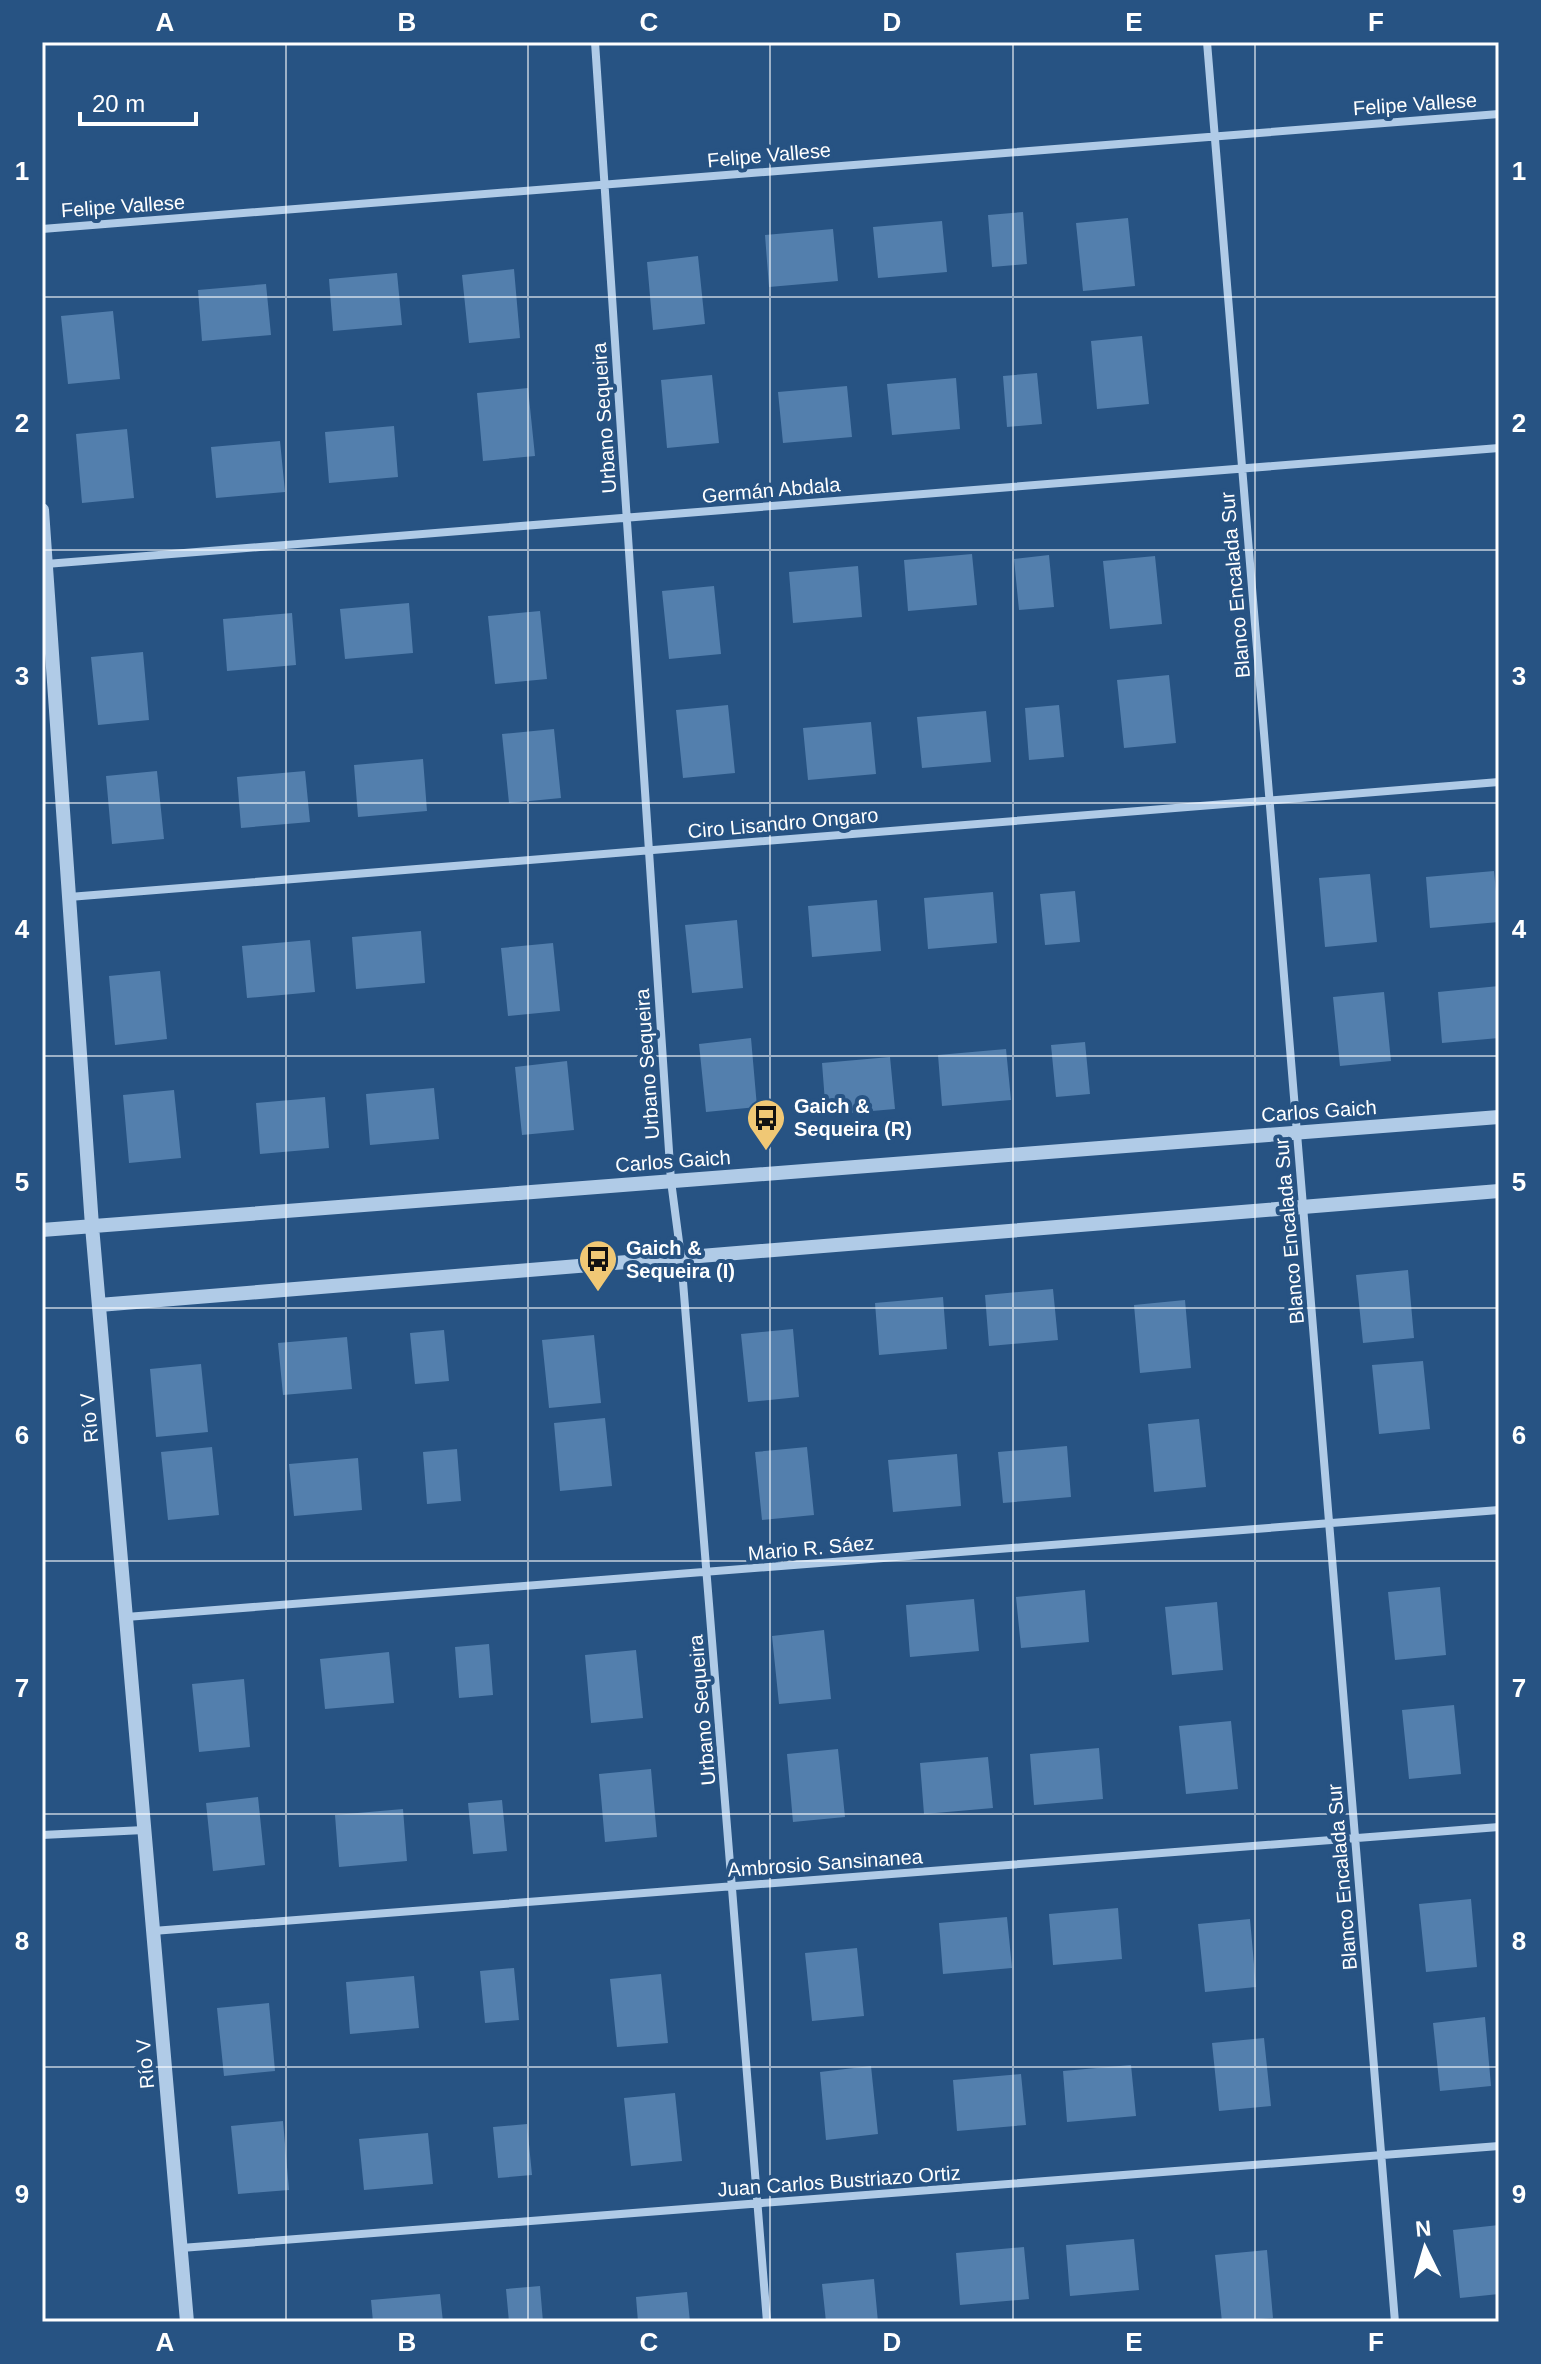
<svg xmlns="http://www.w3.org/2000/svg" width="1541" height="2364" font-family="Helvetica,sans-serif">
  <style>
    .building { fill: #537fad }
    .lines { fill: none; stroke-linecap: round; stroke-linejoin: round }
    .minor { stroke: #b0cbe7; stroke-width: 8 }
    .tertiary { stroke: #b0cbe7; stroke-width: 14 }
    .grid { fill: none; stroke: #fff; stroke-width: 2; stroke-opacity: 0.55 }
    .labels { text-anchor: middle; stroke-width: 8; stroke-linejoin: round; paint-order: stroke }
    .street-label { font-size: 20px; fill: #fff; stroke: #275383 }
    .poi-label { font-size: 20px; font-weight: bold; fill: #fff; stroke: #275383; text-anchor: start }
    .neatline { fill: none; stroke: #fff; stroke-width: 3 }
    .grid-label { font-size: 26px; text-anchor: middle; font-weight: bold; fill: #fff }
  </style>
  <rect width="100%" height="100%" fill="#275383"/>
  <!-- building -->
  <path class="building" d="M1023,212L1027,264L992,267L988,215Z
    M1128,218L1135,286L1083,291L1076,223Z
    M942,221L947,272L878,278L873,227Z
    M833,229L838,281L769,287L765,235Z
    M698,256L705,324L653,330L647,262Z
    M514,269L520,338L469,343L462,275Z
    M397,273L402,325L333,331L329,279Z
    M266,284L271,335L202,341L198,290Z
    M113,311L120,379L68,384L61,316Z
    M1142,336L1149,404L1097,409L1091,341Z
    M1037,373L1042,424L1007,427L1003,376Z
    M712,375L719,443L667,448L661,380Z
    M956,378L960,429L892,435L887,384Z
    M847,386L852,437L783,443L778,392Z
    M528,388L535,456L483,461L477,393Z
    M394,426L398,477L329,483L325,432Z
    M127,429L134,498L82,503L76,434Z
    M280,441L285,492L216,498L211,447Z
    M972,554L977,605L908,611L904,560Z
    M1049,555L1054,607L1019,610L1014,559Z
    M1155,556L1162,624L1110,629L1103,561Z
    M858,566L862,617L793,623L789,572Z
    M714,586L721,654L669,659L662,591Z
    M409,603L413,653L345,659L340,609Z
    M540,611L547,679L495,684L488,616Z
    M292,613L296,665L227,671L223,619Z
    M143,652L149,720L98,725L91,657Z
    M1169,675L1176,743L1124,748L1117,680Z
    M728,705L735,773L683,778L676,710Z
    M1059,705L1064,757L1029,760L1025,708Z
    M986,711L991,762L922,768L917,717Z
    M871,722L876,774L808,780L803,728Z
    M554,729L561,798L509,803L502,734Z
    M423,759L427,811L358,817L354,765Z
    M157,771L164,839L112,844L106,776Z
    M305,771L310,822L241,828L237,777Z
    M1494,871L1499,922L1430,928L1426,877Z
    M1370,874L1377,942L1325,947L1319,878Z
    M1075,891L1080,942L1045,945L1040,894Z
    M993,892L997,943L928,949L924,898Z
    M877,900L881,951L812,957L808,906Z
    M737,920L743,988L692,993L685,925Z
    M421,931L425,983L356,989L352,937Z
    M310,940L315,992L247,998L242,946Z
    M553,943L560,1011L508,1016L501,948Z
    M160,971L167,1039L115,1045L109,976Z
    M1499,986V1038L1442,1043L1438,992Z
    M1384,992L1391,1061L1340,1066L1333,997Z
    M751,1038L757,1107L706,1112L699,1044Z
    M1085,1042L1090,1094L1056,1097L1051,1045Z
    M1006,1049L1011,1100L942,1106L938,1055Z
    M890,1057L895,1109L826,1115L822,1063Z
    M567,1061L574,1130L522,1135L515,1067Z
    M434,1088L439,1139L370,1145L366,1094Z
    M174,1090L181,1158L129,1163L123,1095Z
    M325,1097L329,1148L260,1154L256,1103Z
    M1408,1270L1414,1338L1363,1343L1356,1275Z
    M1053,1289L1058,1340L989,1346L985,1295Z
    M943,1297L947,1349L879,1355L875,1303Z
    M1185,1300L1191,1368L1140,1373L1134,1305Z
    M793,1329L799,1397L748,1402L741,1334Z
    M444,1330L449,1381L415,1384L410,1333Z
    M594,1335L601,1403L549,1408L542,1340Z
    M347,1337L352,1389L283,1395L278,1343Z
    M1423,1361L1430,1429L1379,1434L1372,1365Z
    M201,1364L208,1432L156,1437L150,1369Z
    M605,1418L612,1486L560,1491L554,1423Z
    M1199,1419L1206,1487L1154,1492L1148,1424Z
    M1067,1446L1071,1497L1003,1503L998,1452Z
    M212,1447L219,1515L168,1520L161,1452Z
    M807,1447L814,1515L762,1520L755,1452Z
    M457,1449L461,1501L427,1504L423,1452Z
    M957,1454L961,1506L893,1512L888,1460Z
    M358,1458L362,1510L294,1516L289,1464Z
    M1440,1587L1446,1655L1395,1660L1388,1592Z
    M1085,1590L1089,1642L1021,1648L1016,1597Z
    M974,1599L979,1651L910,1657L906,1605Z
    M1217,1602L1223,1670L1172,1675L1165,1607Z
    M824,1630L831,1699L779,1704L772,1636Z
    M489,1644L493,1695L459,1698L455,1647Z
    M636,1650L643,1718L591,1723L585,1655Z
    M389,1652L394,1703L325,1709L320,1659Z
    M244,1679L250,1747L199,1752L192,1684Z
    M1454,1705L1461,1774L1409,1779L1402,1710Z
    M1231,1721L1238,1789L1186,1794L1179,1726Z
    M1099,1748L1103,1799L1034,1805L1030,1754Z
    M838,1749L845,1817L793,1822L787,1754Z
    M988,1757L993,1808L924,1814L920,1763Z
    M651,1769L657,1837L605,1842L599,1774Z
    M258,1797L265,1865L213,1871L206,1803Z
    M502,1800L507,1851L473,1854L468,1803Z
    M403,1809L407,1861L339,1867L335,1815Z
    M1471,1899L1477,1967L1426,1972L1419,1904Z
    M1118,1908L1122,1959L1053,1965L1049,1914Z
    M1007,1917L1012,1968L943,1974L939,1923Z
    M1250,1919L1256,1987L1205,1992L1198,1924Z
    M857,1948L864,2016L812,2021L805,1953Z
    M514,1968L519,2020L485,2023L480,1971Z
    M661,1974L668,2043L617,2047L610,1979Z
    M414,1976L419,2028L350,2034L346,1982Z
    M269,2003L275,2071L224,2076L217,2008Z
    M1485,2017L1491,2086L1440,2091L1433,2023Z
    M1264,2038L1271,2106L1219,2111L1212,2043Z
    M1131,2065L1136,2116L1067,2122L1063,2071Z
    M871,2066L878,2134L826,2140L820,2072Z
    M1021,2074L1026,2125L957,2131L953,2080Z
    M675,2093L682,2161L631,2166L624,2098Z
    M283,2121L289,2190L238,2194L231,2126Z
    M527,2124L532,2175L498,2178L493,2127Z
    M428,2133L433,2184L364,2190L359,2139Z
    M1499,2225V2294L1460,2298L1453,2230Z
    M1134,2239L1139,2290L1070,2296L1066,2245Z
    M1024,2247L1029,2299L960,2305L956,2253Z
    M1267,2250L1273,2318L1222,2322L1215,2255Z
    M874,2279L878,2322H826L822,2284Z
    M540,2286L543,2322H509L506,2289Z
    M687,2292L690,2322H638L636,2297Z
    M440,2294L443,2322H373L371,2300Z"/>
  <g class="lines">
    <!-- minor -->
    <path class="minor" d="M595,42L671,1181L681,1257L767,2322
      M1207,42L1395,2322
      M42,229L1499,114
      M46,564L1499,448
      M69,897L1499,782
      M126,1617L1499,1510
      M42,1835L144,1830
      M153,1931L1499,1827
      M181,2248L1499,2146"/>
    <!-- tertiary -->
    <path class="tertiary" d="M42,510L92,1226L187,2322
      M42,1230L1499,1117
      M99,1305L1499,1191"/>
  </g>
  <!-- grid -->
  <path class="grid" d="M286,42V2322M528,42V2322M770,42V2322M1013,42V2322M1255,42V2322M42,297H1499M42,550H1499M42,803H1499M42,1056H1499M42,1308H1499M42,1561H1499M42,1814H1499M42,2067H1499"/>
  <!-- icons -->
  <defs>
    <symbol id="bus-pin" viewBox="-11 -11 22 30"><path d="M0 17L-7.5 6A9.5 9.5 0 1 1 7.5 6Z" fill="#f0c875" stroke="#275383"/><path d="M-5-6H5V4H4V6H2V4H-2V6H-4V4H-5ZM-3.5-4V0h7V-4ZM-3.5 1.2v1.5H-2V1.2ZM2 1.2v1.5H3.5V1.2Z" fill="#111"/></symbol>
  </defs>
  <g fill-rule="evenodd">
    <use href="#bus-pin" x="744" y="1096" width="44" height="60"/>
    <use href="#bus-pin" x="576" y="1237" width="44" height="60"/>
  </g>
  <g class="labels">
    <!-- street labels -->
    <g class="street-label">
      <text transform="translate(1415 104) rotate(-4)" y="7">Felipe Vallese</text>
      <text transform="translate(769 155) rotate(-5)" y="7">Felipe Vallese</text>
      <text transform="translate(123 206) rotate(-4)" y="7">Felipe Vallese</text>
      <text transform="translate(604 418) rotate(-94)" y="7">Urbano Sequeira</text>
      <text transform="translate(771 490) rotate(-5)" y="7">Germán Abdala</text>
      <text transform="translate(1235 585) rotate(-95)" y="7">Blanco Encalada Sur</text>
      <text transform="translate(783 823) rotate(-5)" y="7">Ciro Lisandro Ongaro</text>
      <text transform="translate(647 1064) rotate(-94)" y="7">Urbano Sequeira</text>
      <text transform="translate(1319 1111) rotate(-4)" y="7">Carlos Gaich</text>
      <text transform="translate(673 1161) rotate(-4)" y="7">Carlos Gaich</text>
      <text transform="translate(1289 1231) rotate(-95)" y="7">Blanco Encalada Sur</text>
      <text transform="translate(89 1418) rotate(-95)" y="7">Río V</text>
      <text transform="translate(811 1548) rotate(-5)" y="7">Mario R. Sáez</text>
      <text transform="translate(702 1710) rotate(-95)" y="7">Urbano Sequeira</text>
      <text transform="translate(825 1863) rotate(-4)" y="7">Ambrosio Sansinanea</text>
      <text transform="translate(1342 1877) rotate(-95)" y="7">Blanco Encalada Sur</text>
      <text transform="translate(145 2064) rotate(-95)" y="7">Río V</text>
      <text transform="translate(839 2181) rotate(-4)" y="7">Juan Carlos Bustriazo Ortiz</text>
    </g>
    <!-- poi labels -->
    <g class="poi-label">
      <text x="794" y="1113">Gaich &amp;<tspan x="794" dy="23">Sequeira (R)</tspan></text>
      <text x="626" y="1255">Gaich &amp;<tspan x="626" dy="23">Sequeira (I)</tspan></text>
    </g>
  </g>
  <!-- border -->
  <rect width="1541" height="2364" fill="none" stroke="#275383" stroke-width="88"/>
  <!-- north arrow -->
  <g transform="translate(1425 2248) rotate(355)" stroke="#275383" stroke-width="6" paint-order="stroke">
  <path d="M0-6L14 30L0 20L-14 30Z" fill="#ffffff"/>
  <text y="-12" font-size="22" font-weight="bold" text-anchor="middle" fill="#ffffff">N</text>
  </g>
  <!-- scale -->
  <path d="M80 112v12h116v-12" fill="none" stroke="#ffffff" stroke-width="4"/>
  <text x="92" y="112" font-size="24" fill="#ffffff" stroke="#275383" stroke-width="6" paint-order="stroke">20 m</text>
  <rect x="44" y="44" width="1453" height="2276" class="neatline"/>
  <g class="grid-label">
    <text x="165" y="31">A</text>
    <text x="407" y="31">B</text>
    <text x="649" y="31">C</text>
    <text x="892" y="31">D</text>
    <text x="1134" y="31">E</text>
    <text x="1376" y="31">F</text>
    <text x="22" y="180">1</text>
    <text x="1519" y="180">1</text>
    <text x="22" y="432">2</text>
    <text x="1519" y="432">2</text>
    <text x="22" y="685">3</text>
    <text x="1519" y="685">3</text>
    <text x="22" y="938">4</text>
    <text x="1519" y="938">4</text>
    <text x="22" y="1191">5</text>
    <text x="1519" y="1191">5</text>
    <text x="22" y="1444">6</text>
    <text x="1519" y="1444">6</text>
    <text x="22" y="1697">7</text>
    <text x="1519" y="1697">7</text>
    <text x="22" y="1950">8</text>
    <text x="1519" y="1950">8</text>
    <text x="22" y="2203">9</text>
    <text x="1519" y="2203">9</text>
    <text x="165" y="2351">A</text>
    <text x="407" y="2351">B</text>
    <text x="649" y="2351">C</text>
    <text x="892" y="2351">D</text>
    <text x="1134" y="2351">E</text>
    <text x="1376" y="2351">F</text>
  </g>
</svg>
